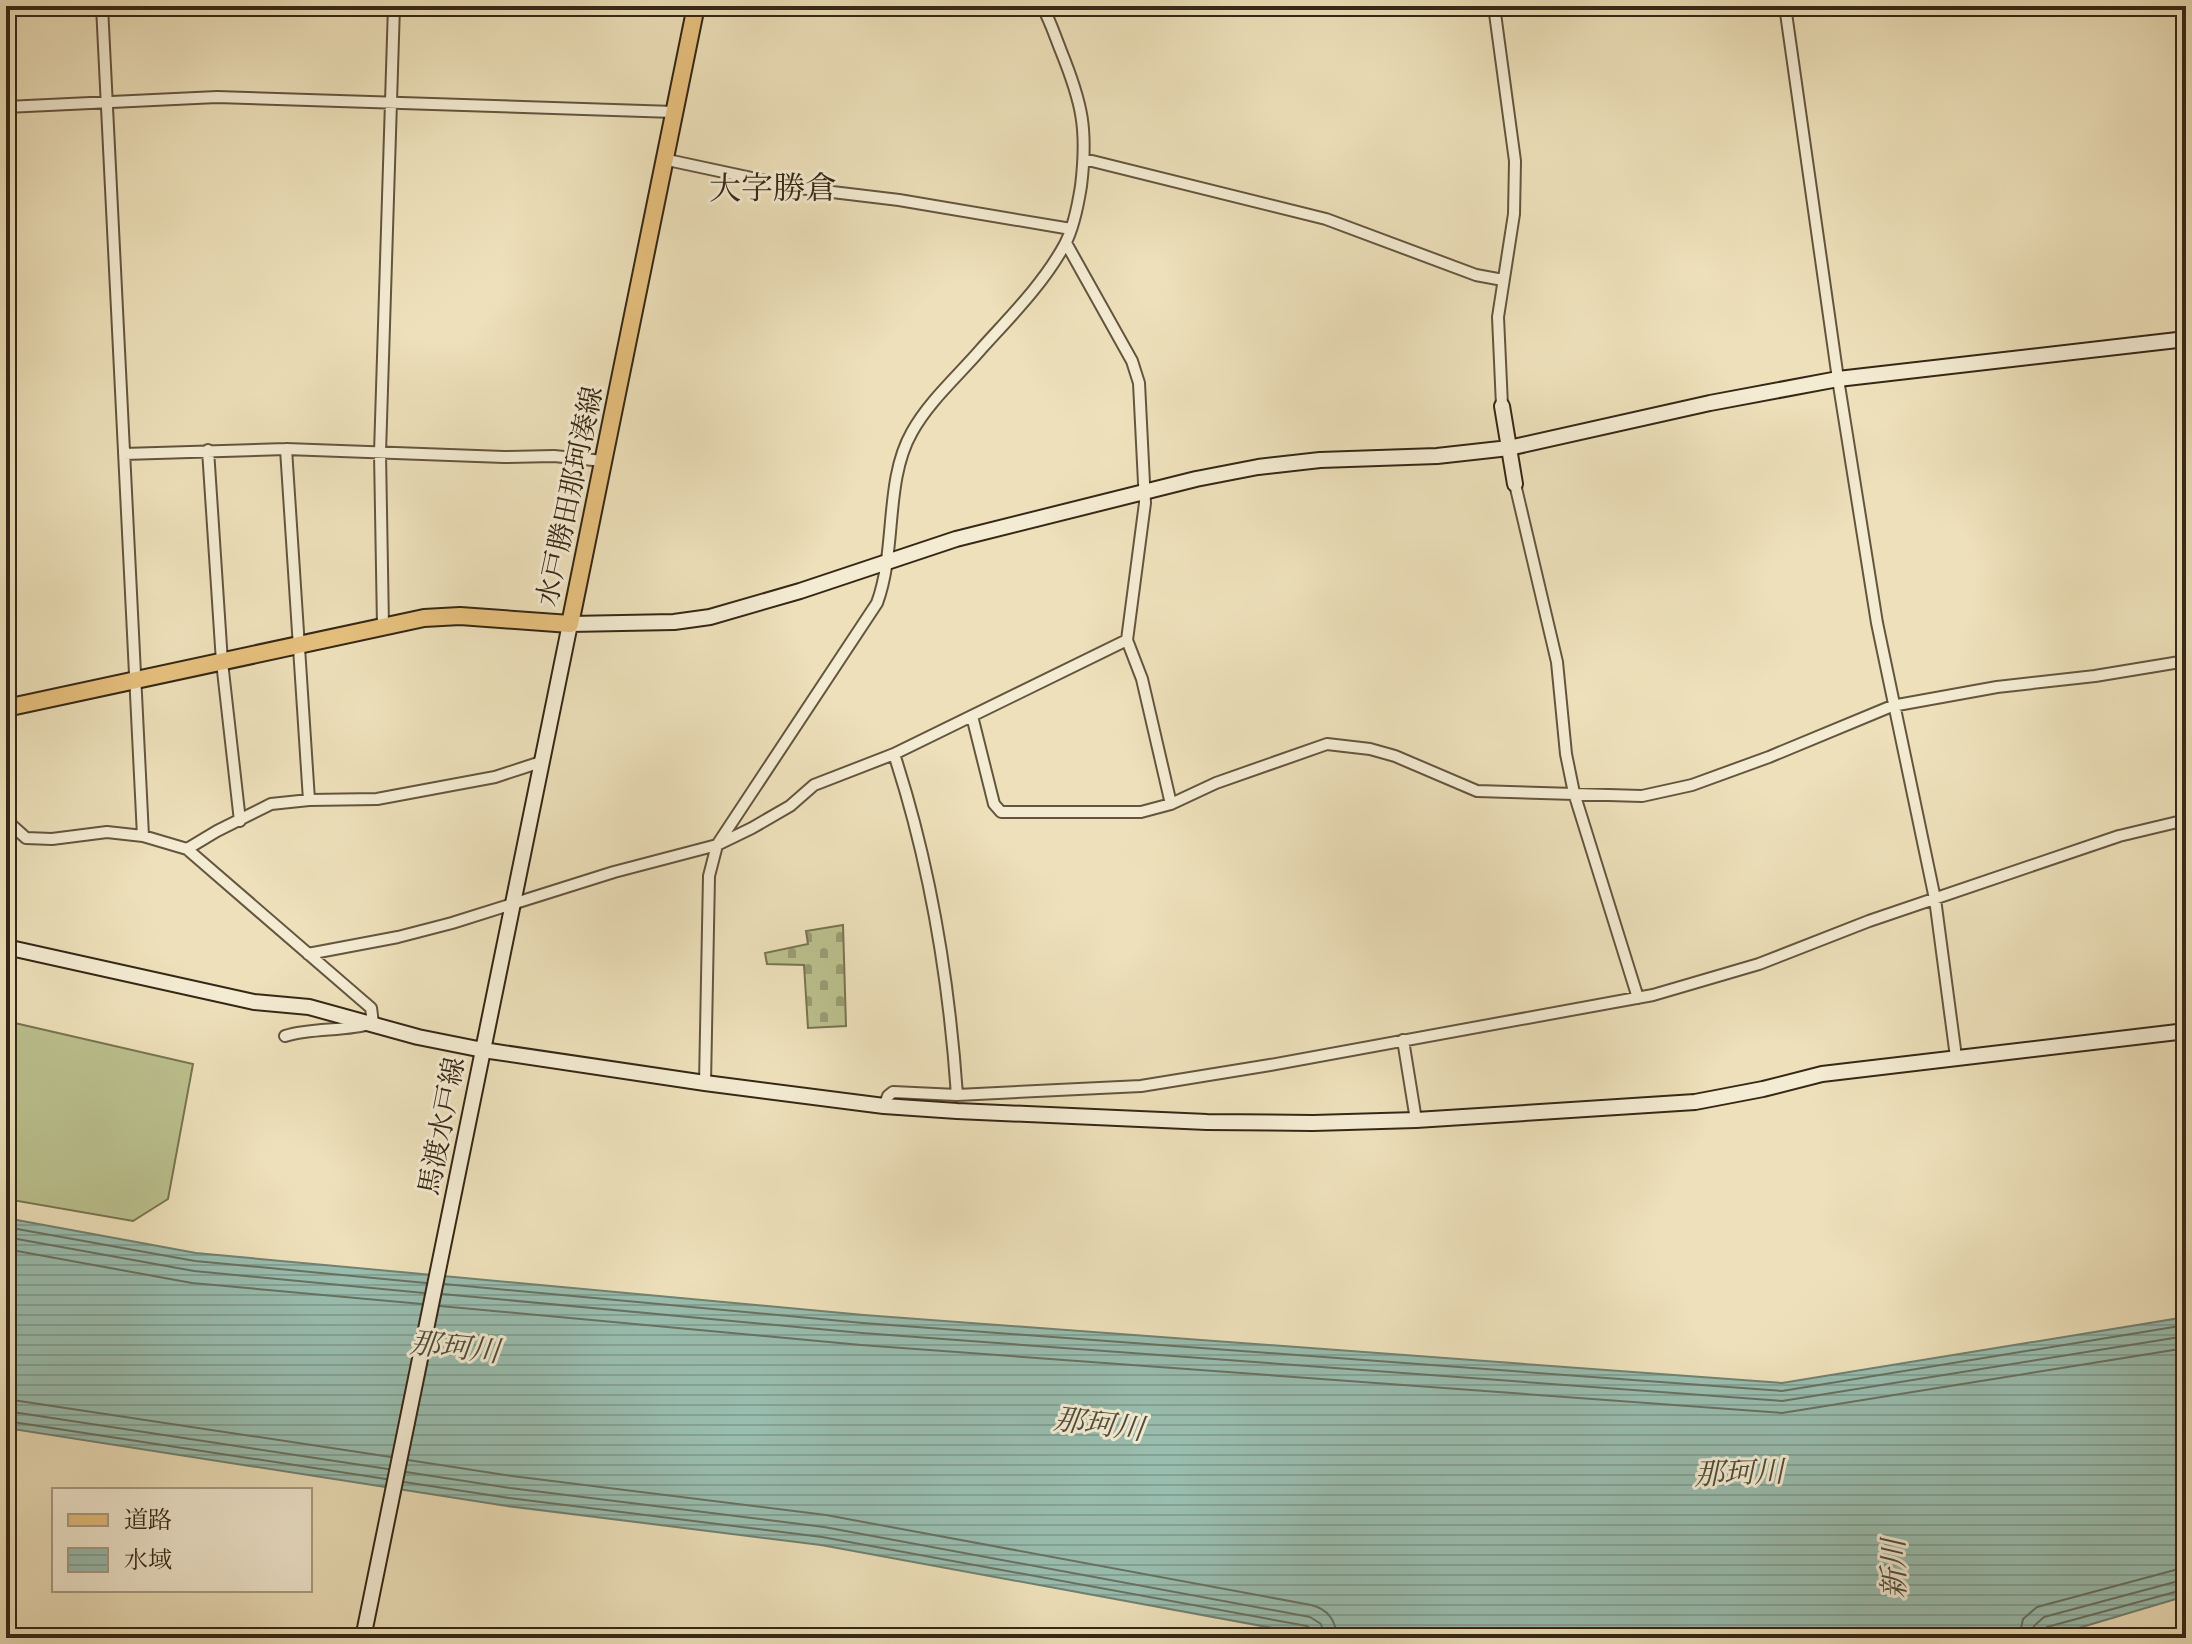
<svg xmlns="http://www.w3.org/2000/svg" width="2192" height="1644" font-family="'IM FELL English','Noto Serif JP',serif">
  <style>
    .grass { fill: #bbc18e; stroke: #787452; stroke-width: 2 }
    .cemetery { fill: url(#cemetery-stones); stroke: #787452; stroke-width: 2 }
    .water { fill: url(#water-rules); stroke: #718172; stroke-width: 2 }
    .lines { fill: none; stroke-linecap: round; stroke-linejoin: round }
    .shore { stroke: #687262; stroke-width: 2 }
    .street-casing { stroke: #64553f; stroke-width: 14 }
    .secondary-casing { stroke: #362716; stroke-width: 18 }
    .primary-casing { stroke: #362716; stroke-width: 20 }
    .street { stroke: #f3ebd2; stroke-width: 10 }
    .secondary { stroke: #f3ebd2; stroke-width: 14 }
    .primary { stroke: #e6c07d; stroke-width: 16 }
    .labels { text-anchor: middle; stroke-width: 6; stroke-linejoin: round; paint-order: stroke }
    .street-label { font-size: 28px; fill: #362716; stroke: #f3ebd2 }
    .water-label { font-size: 30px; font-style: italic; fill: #4f4c3c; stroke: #f3ebd2 }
    .quarter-label { font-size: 32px; fill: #362716; stroke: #f3ebd2 }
  </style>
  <defs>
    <pattern id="cemetery-stones" width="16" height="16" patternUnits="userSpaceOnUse" patternTransform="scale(2)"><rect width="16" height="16" fill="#bbc18e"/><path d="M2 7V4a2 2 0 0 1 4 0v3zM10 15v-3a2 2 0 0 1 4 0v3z" fill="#999d73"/></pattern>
    <pattern id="water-rules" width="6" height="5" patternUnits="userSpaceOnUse" patternTransform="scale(2)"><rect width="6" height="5" fill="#99bdaf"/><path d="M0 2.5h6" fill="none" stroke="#84a296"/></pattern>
  </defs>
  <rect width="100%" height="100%" fill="#ede0ba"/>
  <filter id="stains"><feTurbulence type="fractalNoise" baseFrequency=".0025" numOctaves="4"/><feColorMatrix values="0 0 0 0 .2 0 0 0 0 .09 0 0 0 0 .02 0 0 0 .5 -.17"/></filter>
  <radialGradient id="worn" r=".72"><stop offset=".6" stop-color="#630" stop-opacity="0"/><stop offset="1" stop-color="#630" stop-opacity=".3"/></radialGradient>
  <!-- grass -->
  <path class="grass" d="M6,1021L193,1064L168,1199L133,1221L6,1199Z"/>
  <!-- cemetery -->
  <path class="cemetery" d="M843,925L846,1026L808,1028L804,965L767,964L765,953L808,944L806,931Z"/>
  <!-- water -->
  <path class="water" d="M6,1218L196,1253L864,1315L1782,1383L2186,1317V1596L2072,1630L2029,1638H1327L821,1545L507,1506L6,1428Z"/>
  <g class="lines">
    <!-- shore -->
    <path class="shore" d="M6,1227L195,1261L426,1283
      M6,1237L194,1271L424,1293
      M6,1249L192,1283L422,1304
      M444,1284L863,1323L1782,1391L2186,1325
      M442,1294L862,1333L1782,1401L2186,1336
      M440,1306L861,1345L1782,1413L2186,1348
      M6,1399L391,1457
      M6,1411L388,1469
      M6,1421L386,1479
      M408,1460L512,1476L826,1515L1311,1605C1328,1609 1336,1620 1337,1638
      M406,1472L510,1488L824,1527L1310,1617L1321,1624L1325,1638
      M404,1482L509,1498L822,1537L1307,1626L1314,1631L1315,1638
      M2019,1638L2023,1619L2037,1607L2186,1567
      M2031,1638L2034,1626L2044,1617L2186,1579
      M2041,1638L2042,1631L2047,1627L2186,1589"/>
    <defs>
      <path id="street" d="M102,6L143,836
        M1494,6L1515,161L1514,214L1498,317L1502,406
        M1785,6L1838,379L1877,623L1935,899L1956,1057
        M6,107L217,97L674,112
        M663,159L799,188L899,200L1071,229
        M1084,159L1326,219L1476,275L1503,280
        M1066,243L1132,361L1139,383L1145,503L1127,640L1142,679L1171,804
        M286,449L309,800
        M208,450L222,662L240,821
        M124,454L286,449L504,457L554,456L603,461
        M1515,484L1557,662L1566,754L1574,793L1638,998
        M383,626L380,453L394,6
        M972,716L994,804L1001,812H1141L1171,804L1216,783L1327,744L1370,749L1395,756L1477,791L1642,796L1692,785L1769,757L1892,706L1997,687L2095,676L2186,661
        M894,754C930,864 949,979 957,1095
        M6,820L26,838L52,839L107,832L143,836L187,849L371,1008L373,1023C344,1032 314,1027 285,1036
        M187,849L217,831L271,804L309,800L377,799L495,777L541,762
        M308,954L398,937L452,923L614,872L717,845L752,828L790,806L814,785L894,754L1127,640
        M1403,1040L1416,1120
        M705,1083L709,876L717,845L877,603C897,549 884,481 912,432C929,401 959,375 982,348C1011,316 1044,283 1065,244C1074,227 1078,205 1081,186C1088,129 1082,103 1061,51C1055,36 1050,20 1042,6
        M884,1106L888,1096L893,1092L957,1095L1141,1086L1270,1065L1653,995L1759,964L1869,921L2119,836L2186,820
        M183,1634V1638"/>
      <path id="secondary" d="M1502,406L1515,484
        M6,947L254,1002L309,1007L418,1037L483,1050L705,1083L884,1106L957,1111L1207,1122L1313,1123L1416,1120L1695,1102L1763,1089L1822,1074L2186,1031
        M363,1638L570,624L674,622L710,617L800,591L956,539L1196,479L1258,467L1320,460L1437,456L1509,448L1710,403L1838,379L2186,339"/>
      <path id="primary" d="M6,708L424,618L460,616L570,624L696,6"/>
    </defs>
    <!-- street casing -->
    <use href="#street" class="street-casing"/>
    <!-- secondary casing -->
    <use href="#secondary" class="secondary-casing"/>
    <!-- primary casing -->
    <use href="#primary" class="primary-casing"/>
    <!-- street -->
    <use href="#street" class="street"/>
    <!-- secondary -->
    <use href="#secondary" class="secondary"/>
    <!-- primary -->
    <use href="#primary" class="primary"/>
  </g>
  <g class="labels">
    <!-- street labels -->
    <g class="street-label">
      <text transform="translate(569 496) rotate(-78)" y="10">水戸勝田那珂湊線</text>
      <text transform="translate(441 1126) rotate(-79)" y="10">馬渡水戸線</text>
    </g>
    <!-- water labels -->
    <g class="water-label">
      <text transform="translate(455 1347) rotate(6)" y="10">那珂川</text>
      <text transform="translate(1099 1424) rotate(7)" y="10">那珂川</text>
      <text transform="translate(1739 1473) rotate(-2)" y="10">那珂川</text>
      <text transform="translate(1894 1569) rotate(-91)" y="10">新川</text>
    </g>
    <!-- quarter labels -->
    <g class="quarter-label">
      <text x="773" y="199">大字勝倉</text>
    </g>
  </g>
  <!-- margin -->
  <rect width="2192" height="1644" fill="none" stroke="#ede0ba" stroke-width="32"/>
  <rect x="8" y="8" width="2176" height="1628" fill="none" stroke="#362716" stroke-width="4"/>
  <rect x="16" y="16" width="2160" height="1612" fill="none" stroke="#362716" stroke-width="2"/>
  <!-- legend -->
  <rect x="52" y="1488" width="260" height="104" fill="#f3ebd2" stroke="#a79d87" stroke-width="2"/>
  <rect x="68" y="1514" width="40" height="12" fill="#e6c07d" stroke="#a79d87" stroke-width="2"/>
  <text x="124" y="1528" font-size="24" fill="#362716">道路</text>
  <rect x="68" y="1548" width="40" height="24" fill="url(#water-rules)" stroke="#a79d87" stroke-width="2"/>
  <text x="124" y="1568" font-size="24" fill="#362716">水域</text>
  <rect width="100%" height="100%" filter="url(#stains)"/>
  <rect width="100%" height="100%" fill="url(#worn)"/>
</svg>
